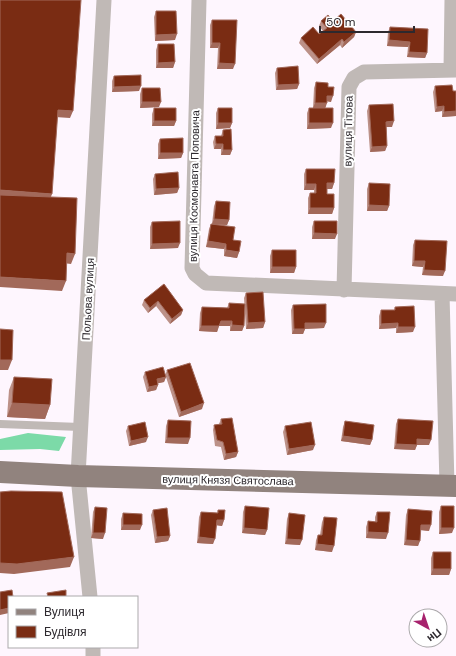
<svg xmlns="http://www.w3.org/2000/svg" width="456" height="656" font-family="'DM Sans',sans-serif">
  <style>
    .forest { fill: #7cdaa8 }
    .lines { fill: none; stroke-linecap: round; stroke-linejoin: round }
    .lane { stroke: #c0b9b6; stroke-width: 8 }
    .street { stroke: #c0b9b6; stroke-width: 15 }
    .primary { stroke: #91837e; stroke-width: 22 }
    .wall { fill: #bc9188 }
    .shaded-wall { fill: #a2695a }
    .building { fill: #7a2c13; stroke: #a2695a }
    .labels { text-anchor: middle; stroke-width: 4; stroke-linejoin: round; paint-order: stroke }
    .street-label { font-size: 11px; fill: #2d292e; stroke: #fff }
  </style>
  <rect width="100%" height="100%" fill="#fef6fe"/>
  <!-- forest -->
  <path class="forest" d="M28,433L66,437L59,451L40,449L0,450V439Z"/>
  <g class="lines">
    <!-- lane -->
    <path class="lane" d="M0,424L80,427"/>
    <!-- street -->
    <path class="street" d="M199,0L192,268L195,274L206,283L456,294
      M451,70L452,0
      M344,290L349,87L354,78L364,72L456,70
      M442,294L447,485
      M90,597L78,476L104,0
      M93,647V656"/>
    <!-- primary -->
    <path class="primary" d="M0,472L78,476L456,486"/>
  </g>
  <!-- wall -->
  <path class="wall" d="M156,11L175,40L155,41L154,17Z
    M212,20L233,69H217L218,48H210V25Z
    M321,21H333L356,32L354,37L342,48L340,45L317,64L299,43L301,38L319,34L323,31L319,26Z
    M390,27L427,53L425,58L407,57L408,47L387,46L388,32Z
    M158,44L175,62L173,68H156V50Z
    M277,68L299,84L297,89L276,90L275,73Z
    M114,76L139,91L112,92V81Z
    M316,82L328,87L331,102L327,101L325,108L331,128L307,129V113L309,108H313L314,88Z
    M435,86L453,91H456V116L442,117V111L435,112L433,92Z
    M142,88L159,107L140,108V94Z
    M369,105L392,127H386L387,146L385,151L370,152L367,111Z
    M154,108L176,121L174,126H152V114Z
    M218,108L232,123L230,128L216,129V113Z
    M223,130L232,150L230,155H221V149H214L213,142L215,136H221Z
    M160,139L183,153L181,158L158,159V144Z
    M306,169L334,183L332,189H327V194L334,208L332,214H308V198L310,193H314V190H304V174Z
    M155,174L179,188L177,193L154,195L153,179Z
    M369,183L389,206L387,211H367V189Z
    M216,201L229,220L227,225H222L233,240L239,252L237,258L224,256V249L206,247L209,229L211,224H212L214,206Z
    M314,221L335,239H312V227Z
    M152,222L178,248L150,249V227Z
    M415,240L443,276L422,275L423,267L412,266L413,245Z
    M272,250L296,267L294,273H270V256Z
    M164,284L183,310L181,315L170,324L156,306L148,313L142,305L144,300Z
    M246,293L265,322L263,328L246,329L244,298Z
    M229,303L244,326L242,331H230V326H219L217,332L199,331L200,313L202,307L227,308Z
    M293,305L324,328L305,329L303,334H292L291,310Z
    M395,307L413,332L396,333V328L379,329V316L381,310H394Z
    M167,370L202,409L179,417L166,377L164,382L158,383V385L156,390L147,392L143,377L145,372L165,376Z
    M14,377L50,405L45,419L7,417L9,390Z
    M221,419L238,452L236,457L224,460L221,447L215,446L213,430L214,425L219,424Z
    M398,419L429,445H417L415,450L394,449L396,424Z
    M168,420L188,444L165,443L166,426Z
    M345,421L372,440L370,445L341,441L343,427Z
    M128,426L146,442L129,446L126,431Z
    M285,426L313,450L287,455L283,432Z
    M245,506L267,530L265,535L242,533L243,512Z
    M441,506L452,533L439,534V512Z
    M95,507L103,539L91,538L93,512Z
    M408,509L429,531L421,530L418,546L404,545L406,515Z
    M153,510L170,536L168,541L155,543L151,515Z
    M218,510L224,520L222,526L216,525L213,544L197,543L199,517L201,512L217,513Z
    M377,512L386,539L366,538V527L368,521L375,522V517Z
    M123,513L140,530H121V519Z
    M289,513L300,545L285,544L287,519Z
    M324,517L332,552L315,550L316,540L318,535H320L322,522Z
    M433,552L451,569L449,575H431V558Z"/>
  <!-- shaded-wall -->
  <path class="shaded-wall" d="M356,32L354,37L342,48L344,42Z
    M177,34L175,40L155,41L156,35Z
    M342,39L340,45L317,64L319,59Z
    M389,40L410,42L408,47L387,46Z
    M212,43H220L218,48H210Z
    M409,52L427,53L425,58L407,57Z
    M175,62L173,68H156L158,63Z
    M219,63L235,64L233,69H217Z
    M299,84L297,89L276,90L278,85Z
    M141,86L139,91L112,92L114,87Z
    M327,96H333L331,102L326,101Z
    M142,102H161L159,107L140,108Z
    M315,103H327L325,109L313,108Z
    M444,106L442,111L435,112L437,107Z
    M58,110L73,111L70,118L55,117Z
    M456,111V116L442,117L444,112Z
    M154,121H176L174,126H152Z
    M394,121L392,127H384L386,122Z
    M218,123H232L230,128L216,129Z
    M309,123H333L331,128L307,129Z
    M216,144H223L221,149H214Z
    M387,146L385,151L370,152L372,147Z
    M223,150H232L230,155H221Z
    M160,153H183L181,158L158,159Z
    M327,183H334L332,189H325Z
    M306,184H316L314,190H304Z
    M179,188L177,193L154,195L156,189Z
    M0,190L52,194L49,202L0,198Z
    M369,205L389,206L387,211H367Z
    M310,208H334L332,214H308Z
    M214,219L229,220L227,225L212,224Z
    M314,233L337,234L335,239H312Z
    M208,241L226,244L224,249L206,247Z
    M180,243L178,248L150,249L152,244Z
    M226,250L239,252L237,258L224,256Z
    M67,253L75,254L71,264L63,263Z
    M414,261H425L423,267L412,266Z
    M272,267H296L294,273H270Z
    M424,270L445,271L443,276L422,275Z
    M0,277L66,281L62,291L0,287Z
    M158,301L156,306L148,313L150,308Z
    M183,310L181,315L170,324L172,319Z
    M221,321H232L230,326H219Z
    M265,322L263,328L246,329L248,323Z
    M305,323H326L324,328L303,329Z
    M398,323L396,328L379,329L381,324Z
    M232,325L244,326L242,331H230Z
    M201,326H219L217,332L199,331Z
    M398,327H415L413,332L396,333Z
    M294,329H305L303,334H292Z
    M0,360H12L8,370H0Z
    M166,377L164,382L155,384L157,379Z
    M158,385L156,390L147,392L149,387Z
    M12,403L50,405L45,419L7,417Z
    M204,403L202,409L179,417L181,412Z
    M343,436L372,440L370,445L341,441Z
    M148,437L146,442L129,446L131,441Z
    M167,438H190L188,444L165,443Z
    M417,439L431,440L429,445H415Z
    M396,444L417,445L415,450L394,449Z
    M315,445L313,450L287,455L289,449Z
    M238,452L236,457L224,460L226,454Z
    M217,520H224L222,526L215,525Z
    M123,525H142L140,530H121Z
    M421,525H431L429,531L420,530Z
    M244,528L267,530L265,535L242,533Z
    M441,528H454L452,533L439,534Z
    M368,532L388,533L386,539L366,538Z
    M93,533H105L103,539L91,538Z
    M170,536L168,541L155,543L157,537Z
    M199,537L215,539L213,544L197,543Z
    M287,539L302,540L300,545L285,544Z
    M406,540L420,541L418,546L404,545Z
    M317,544L334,546L332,552L315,550Z
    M74,557L70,567L14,574L0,573V563Z
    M433,569H451L449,575H431Z
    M9,608V613L0,615V610Z"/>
  <!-- building -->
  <path class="building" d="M0,0H81L73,111L58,110L52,194L0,190Z
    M156,11H176L177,34L156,35Z
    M341,14L356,32L344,42L342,39L319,59L301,38L313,27L319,34L327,28L321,21L328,15L333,21Z
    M212,20H237L235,64L219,63L220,43H212Z
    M390,27L428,29L427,53L409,52L410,42L389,40Z
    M158,44H174L175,62L158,63Z
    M298,66L299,84L278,85L277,68Z
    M141,75V86L114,87V76Z
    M316,82L328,83V87H334L333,96H327V103H315Z
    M452,85L453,91H456V111L444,112V106L437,107L435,86Z
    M142,88H160L161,102H142Z
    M393,104L394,121L386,122L387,146L372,147L369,105Z
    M154,108H176V121H154Z
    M218,108H232V123H218Z
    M309,108H333V123H309Z
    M231,129L232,150H223V144H216L215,136H223V130Z
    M183,138V153H160V139Z
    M306,169H335L334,183H327V194H334V208H310V193H316V184H306Z
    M178,172L179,188L156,189L155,174Z
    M369,183L390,184L389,206L369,205Z
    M0,195L77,198L75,254L67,253L66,281L0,277Z
    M216,201L230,202L229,220L214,219Z
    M180,221V243L152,244V222Z
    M314,221H337V234L314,233Z
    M211,224L235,227L233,240L241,241L239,252L226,250V244L208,241Z
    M415,240L447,241L445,271L424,270L425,261H414Z
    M272,250H296V267H272Z
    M164,284L183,310L172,319L158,301L150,308L144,300Z
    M263,292L265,322L248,323L246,293Z
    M229,303L245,304L244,326L232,325V321H221L219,326H201L202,307L229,308Z
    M326,304V323H305V329H294L293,305Z
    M414,306L415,327H398V323L381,324V310H395V307Z
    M0,329L13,330L12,360H0Z
    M190,363L204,403L181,412L167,370Z
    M163,367L166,377L157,379L158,385L149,387L145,372Z
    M14,377L52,379L50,405L12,403Z
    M232,418L238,452L226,454L223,442L217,440L214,425L222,424L221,419Z
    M398,419L433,421L431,440L417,439V445L396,444Z
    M168,420L191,421L190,438H167Z
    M345,421L374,425L372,440L343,436Z
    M145,422L148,437L131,441L128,426Z
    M311,422L315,445L289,449L285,426Z
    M11,491L62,492L74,557L17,564L0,563V492Z
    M245,506L269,508L267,530L244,528Z
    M441,506H454V528H441Z
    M95,507L107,508L105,533H93Z
    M167,508L170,536L157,537L153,510Z
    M408,509L432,511L431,525H421L420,541L406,540Z
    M218,510H225L224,520H217L215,539L199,537L201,512L218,513Z
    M377,512H390L388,533L368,532V521L377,522Z
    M123,513L142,514V525H123Z
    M289,513L305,515L302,540L287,539Z
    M324,517L337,518L334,546L317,544L318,535H322Z
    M433,552H451V569H433Z
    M12,590L13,597H9V608L0,610V592Z
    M66,590V597H48L47,593Z"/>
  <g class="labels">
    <!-- street labels -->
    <g class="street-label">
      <text transform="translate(348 131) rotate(-89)" y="4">вулиця Тітова</text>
      <text transform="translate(194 186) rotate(-89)" y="4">вулиця Космонавта Поповича</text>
      <text transform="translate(88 299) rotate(-87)" y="4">Польова вулиця</text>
      <text transform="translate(228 480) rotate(1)" y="4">вулиця Князя Святослава</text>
    </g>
  </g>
  <!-- legend -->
  <rect x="8" y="596" width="130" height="52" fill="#ffffff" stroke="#aba9ab"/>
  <rect x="16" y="609" width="20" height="6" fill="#91837e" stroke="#aba9ab"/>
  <text x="44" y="616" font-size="12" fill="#2d292e">Вулиця</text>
  <rect x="16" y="626" width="20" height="12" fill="#7a2c13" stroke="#aba9ab"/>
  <text x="44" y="636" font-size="12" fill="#2d292e">Будівля</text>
  <!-- north arrow -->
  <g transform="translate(428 628) rotate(140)"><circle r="19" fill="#ffffff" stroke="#aba9ab"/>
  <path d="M0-3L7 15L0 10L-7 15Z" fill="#a7226d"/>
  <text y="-6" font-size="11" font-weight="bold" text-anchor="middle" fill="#2d292e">Пн</text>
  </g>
  <!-- scale -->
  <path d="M320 26v6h94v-6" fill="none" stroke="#2d292e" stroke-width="2"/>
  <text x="326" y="26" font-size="12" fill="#2d292e" stroke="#ffffff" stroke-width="3" paint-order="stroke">50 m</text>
</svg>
